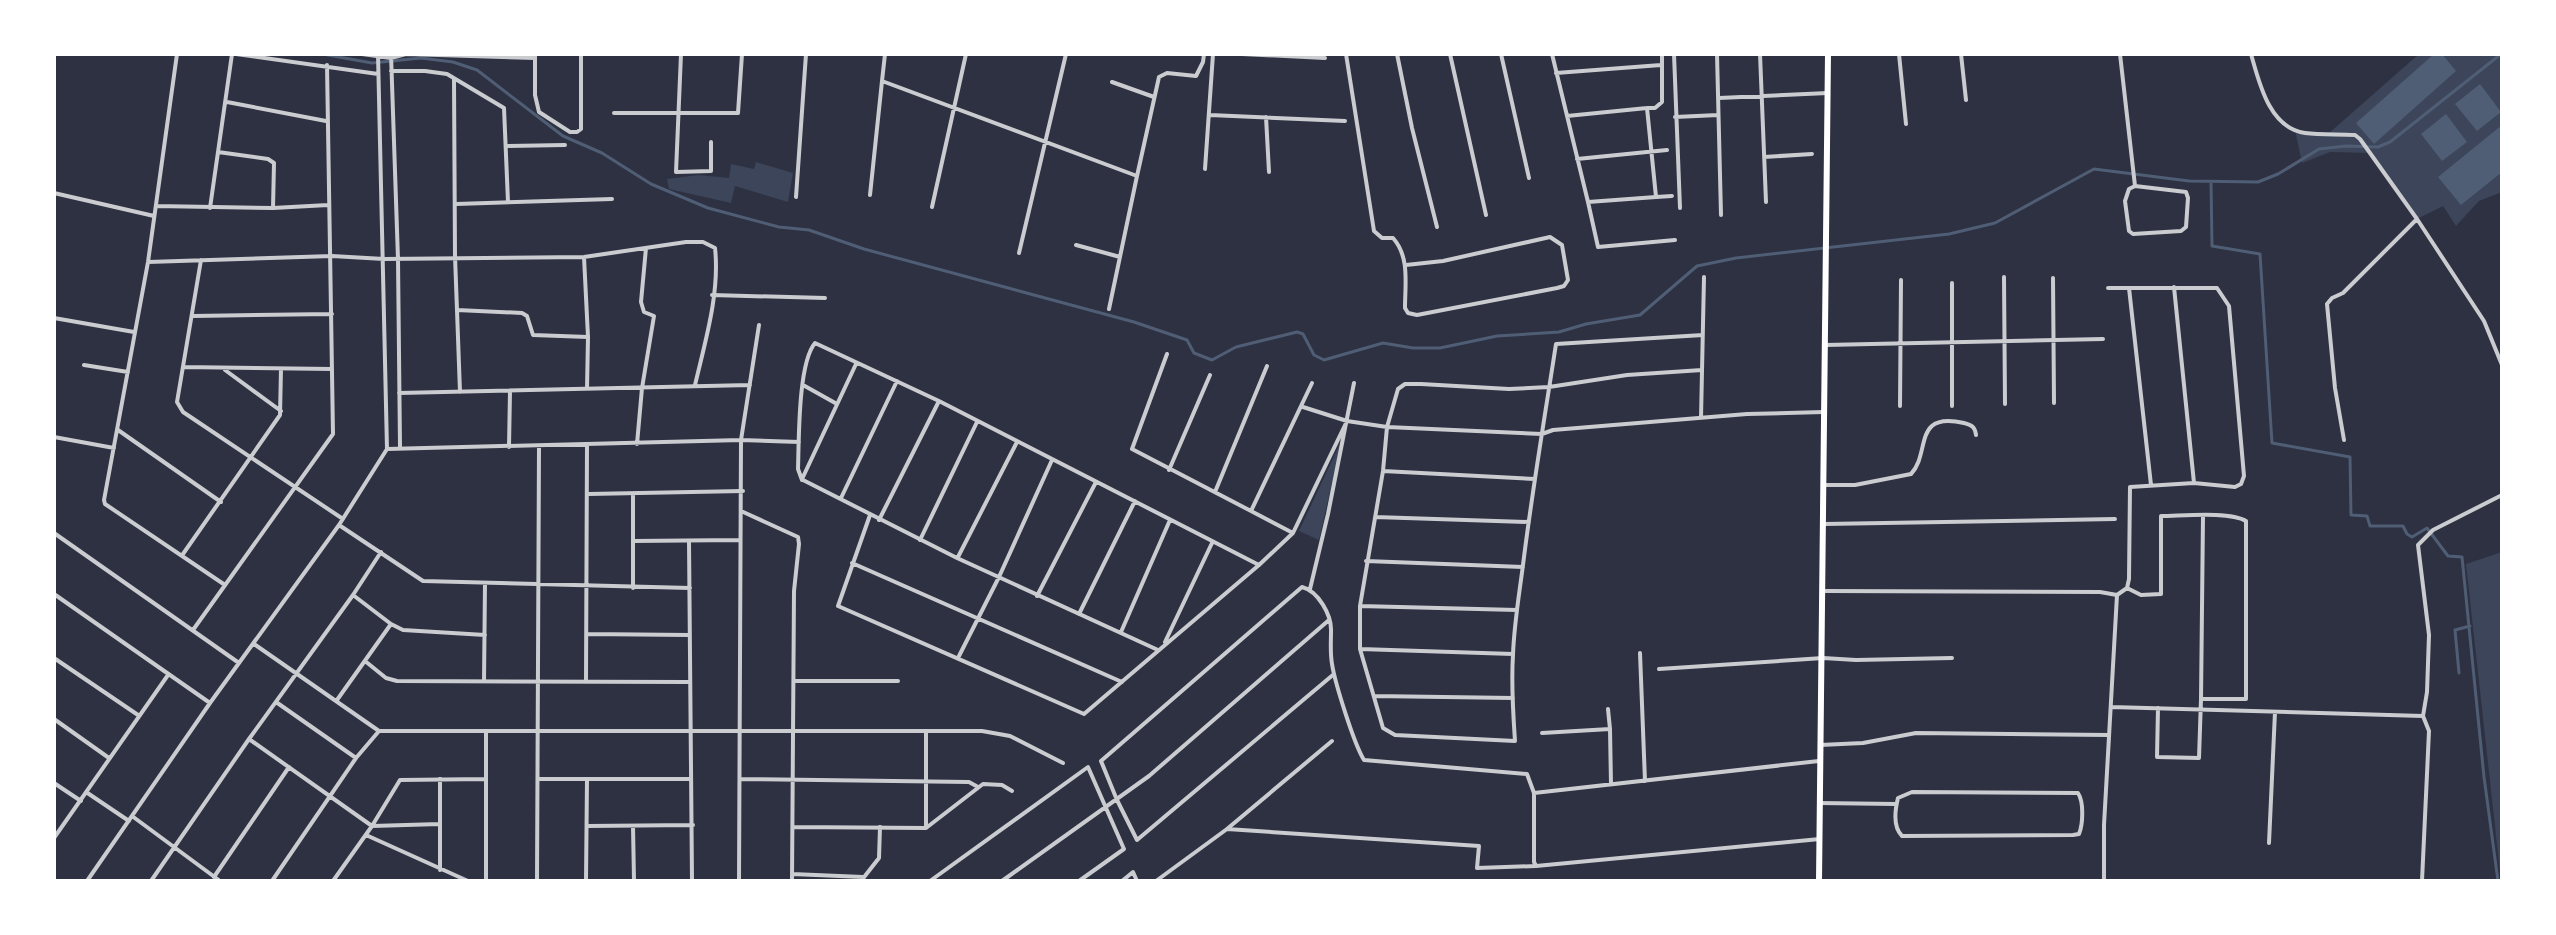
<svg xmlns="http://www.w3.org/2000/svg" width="2556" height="935" font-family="Overpass,sans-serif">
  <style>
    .green { fill: #3c4559 }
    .water { fill: #4f5d75 }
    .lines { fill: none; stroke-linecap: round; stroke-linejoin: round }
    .stream { stroke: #4f5d75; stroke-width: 3 }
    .minor { stroke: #caccd0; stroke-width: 4 }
    .secondary { stroke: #fff; stroke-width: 6 }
  </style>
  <rect width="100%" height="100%" fill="#2d3142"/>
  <!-- green -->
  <path class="green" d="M2419,54H2502V192L2479,201L2456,226L2443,206L2417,219L2371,153L2330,152L2302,163L2295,130L2328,134Z
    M756,162L793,173L788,202L735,186L731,203L669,189L667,179L698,175L729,178L731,164L754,169Z
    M1342,439L1319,540L1299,531Z
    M2502,552V881H2501L2466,564Z"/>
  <!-- water -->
  <path class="water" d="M2434,54H2442L2456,71L2374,144L2356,123Z
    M2480,84L2501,112L2477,131L2455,104Z
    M2446,114L2467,142L2442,161L2421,134Z
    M2502,125V172L2461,205L2438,177Z"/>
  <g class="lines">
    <!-- stream -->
    <path class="stream" d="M322,54L372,63L421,58L453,62L477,70L563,136L602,153L651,184L708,208L779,227L809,230L864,249L1134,322L1187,340L1194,353L1212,360L1236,347L1297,332L1303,334L1314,355L1324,360L1383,343L1413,348H1440L1497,336L1559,332L1586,324L1640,315L1697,266L1736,258L1949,234L1995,223L2094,169L2189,181L2258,182L2278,174L2319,149L2346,146L2378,147L2390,142L2501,54
      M2211,182L2212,246L2260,254L2272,443L2350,457L2351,515L2367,516L2370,526H2403L2407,534L2412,537L2427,528L2448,556L2462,557L2484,777L2498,881
      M2459,673L2455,630L2470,626"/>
    <!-- minor -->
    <path class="minor" d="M177,54L148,262L104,500L105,504L225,585
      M236,54L378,74
      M362,54L391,58L406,54L535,58
      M378,54L387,449
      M391,54L398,259L400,447
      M535,54V95L539,112L570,132H577L581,129V54
      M681,54L676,172L711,171V142
      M885,54L882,81L1137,176L1159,77L1167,73L1196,76L1203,62L1204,54
      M1242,54L1325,58
      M1346,54L1374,231L1382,238H1393C1410,257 1405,284 1405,308L1408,313L1417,315L1557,288L1564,286L1568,280L1562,245L1550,237L1443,261L1406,265
      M1397,54L1412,128L1437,227
      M1450,54L1486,215
      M1501,54L1529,178
      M1552,54L1588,202L1656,197L1647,108H1655L1662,102V54
      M1674,54L1680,208
      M1717,54L1721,215
      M1760,54L1766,202
      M1899,54L1906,124
      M1961,54L1966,100
      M2120,54L2135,186L2186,192L2188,198L2186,227L2181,231L2133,234L2129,231L2125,201L2129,189L2135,186
      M2251,54C2259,82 2269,128 2305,133C2321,135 2338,134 2355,135L2360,139L2417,219L2484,321L2502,365
      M391,71H425L447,74L504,108L508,202
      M1556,73L1661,65
      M454,79L455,256L460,392
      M1112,82L1154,97
      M1719,98L1828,93
      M227,102L326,121
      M614,113H738L742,54
      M1210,115L1345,121
      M1567,116L1647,108
      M1266,117L1269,172
      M1675,117L1718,115
      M507,146L565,145
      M218,152L268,159L274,163L273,208
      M1764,157L1812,154
      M1577,159L1667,150
      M1205,169L1213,54
      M54,193L154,216
      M870,195L882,81
      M796,197L806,54
      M1656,197L1672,196
      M1588,202L1598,247L1675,240
      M456,204L612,199
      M156,206L273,208L328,205
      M932,207L966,54
      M210,208L232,54
      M1076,245L1120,257
      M1019,253L1066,54
      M584,257L588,337L587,389
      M201,260L177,402L183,412L192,418L343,519
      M148,262L332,256L384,259L584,257L686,242H703L715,248C720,293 705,342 695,385
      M2004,277L2005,404
      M2053,278L2054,403
      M1952,283V406
      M2174,287L2194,483
      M2108,288H2217L2229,306L2244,476L2241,484L2235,487L2194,483L2130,487L2129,579L2127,588L2117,595
      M2129,288L2151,485
      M712,295L825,298
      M1109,309L1137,176
      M457,310L522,313L527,316L533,335L588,337
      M193,316L332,314
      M54,318L134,332
      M1825,345L2103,339
      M1167,354L1132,449L1251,511
      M84,365L128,372
      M183,367L332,369
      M225,370L281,411
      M1702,370L1627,375L1549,387L1509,389L1421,384H1405L1398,389L1387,427L1383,471L1360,606V649L1383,728L1395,735L1515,741C1513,713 1511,684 1513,655C1514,623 1520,590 1524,557C1533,486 1545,415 1556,344L1703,335
      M803,385L837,404
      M399,393L750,385
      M1900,406L1901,280
      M1303,407L1347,421L1387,427L1542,434L1553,430L1747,414L1824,412
      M1701,418L1704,277
      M118,430L221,502
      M54,437L114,448
      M2344,440L2335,388L2327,304L2332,298L2343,293L2417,219
      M637,444L642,388L654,316L644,312L641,302L646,248
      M509,447L510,391
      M387,449L741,440L799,442
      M1169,470L1210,375
      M1383,471L1535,479
      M803,477L856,364
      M802,480L798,469C799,440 798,363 815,343L939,401L1259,565
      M803,480L957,558L1158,650
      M1824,485H1855L1911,474C1931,453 1912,411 1964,423C1972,425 1975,427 1976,435
      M1215,492L1267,366
      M588,494L743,491
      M633,495V588
      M841,498L897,381
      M741,511L798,537L799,544L794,591L792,881
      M870,515L838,606L1084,714L1259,565L1293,533L1347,421
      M1375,517L1529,522
      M879,520L939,401
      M1824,524L2115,519
      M339,525L423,581L690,588
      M54,533L239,663
      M1293,533L1251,511L1312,383
      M920,540L977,422
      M633,541L739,540
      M689,541L692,881
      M183,554L280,415L281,369
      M958,557L1017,442
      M1366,561L1523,567
      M852,563L1122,682
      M2127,588L2141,595L2161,594V516C2181,516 2230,511 2246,521V699H2201L2203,516
      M1310,589L1328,514L1354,383
      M1824,591L2100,592L2117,595L2104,825V881
      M54,594L210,703
      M353,595L391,624L403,630L485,635
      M1037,596L1096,482
      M1360,606L1517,610
      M1079,614L1135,501
      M193,630L333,434L327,65
      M1121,632L1170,520
      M587,634L689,635
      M1165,642L1212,543
      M254,644L379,731H982L1010,736L1063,763
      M1360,649L1513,654
      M1640,653L1645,781
      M54,658L138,715
      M958,658L999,577L1052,460
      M365,661L386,678L397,681L689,682
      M1659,669L1823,658L1856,660L1952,658
      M1334,674L1137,840L1117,800L1101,761L1302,587C1318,591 1332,615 1331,632C1331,643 1330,652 1332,664C1335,683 1354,744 1364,760L1527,774L1534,793V862L1536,866L1820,839
      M484,681L485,583
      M586,681L587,445
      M794,681H898
      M1374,696L1513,698
      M337,700L391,624
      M276,702L356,758
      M2111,707L2423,716
      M2158,708L2157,757L2199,758L2201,699
      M1608,709L1610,729
      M54,719L109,758
      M1542,733L1610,729L1611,784
      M249,739L372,826L440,824
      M1820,745L1863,743L1916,733L2109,735
      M440,779V870
      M538,779H691
      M741,779L969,782L978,787
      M54,783L81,801
      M86,792L129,821
      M1912,792L2078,793C2084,802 2083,824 2079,834L2073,835L1902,836C1893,827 1895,810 1898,798Z
      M1534,793L1819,761
      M1819,803L1896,804
      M132,816L220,881
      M587,826L693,825
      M633,826L634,881
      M793,827L926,828L983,784L1002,785L1012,791
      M926,828V731
      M1227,829L1479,846L1477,868L1536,866
      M366,835L468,881
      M54,838L168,675
      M2269,843L2275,712
      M792,874L863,877
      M214,877L289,767
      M87,881L210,703L339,525L387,449
      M151,881L249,739L353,595L381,552
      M272,881L356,758L379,731
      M333,881L372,826L400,780L485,779
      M486,881V732
      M537,881L539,446
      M586,881L587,779
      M739,881L741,440L759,325
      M861,881L879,858L880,827
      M930,881L1088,767L1124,849L1079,881
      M1002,881L1149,776L1329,620
      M1122,881L1133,872L1137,881
      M1156,881L1227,829L1332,741
      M2422,881L2429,731L2423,716L2427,692L2429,635L2418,545L2433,530L2502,495"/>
    <!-- secondary -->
    <path class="secondary" d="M1819,881L1828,54"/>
  </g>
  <!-- border -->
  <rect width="2556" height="935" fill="none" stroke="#ffffff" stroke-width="112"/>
</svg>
